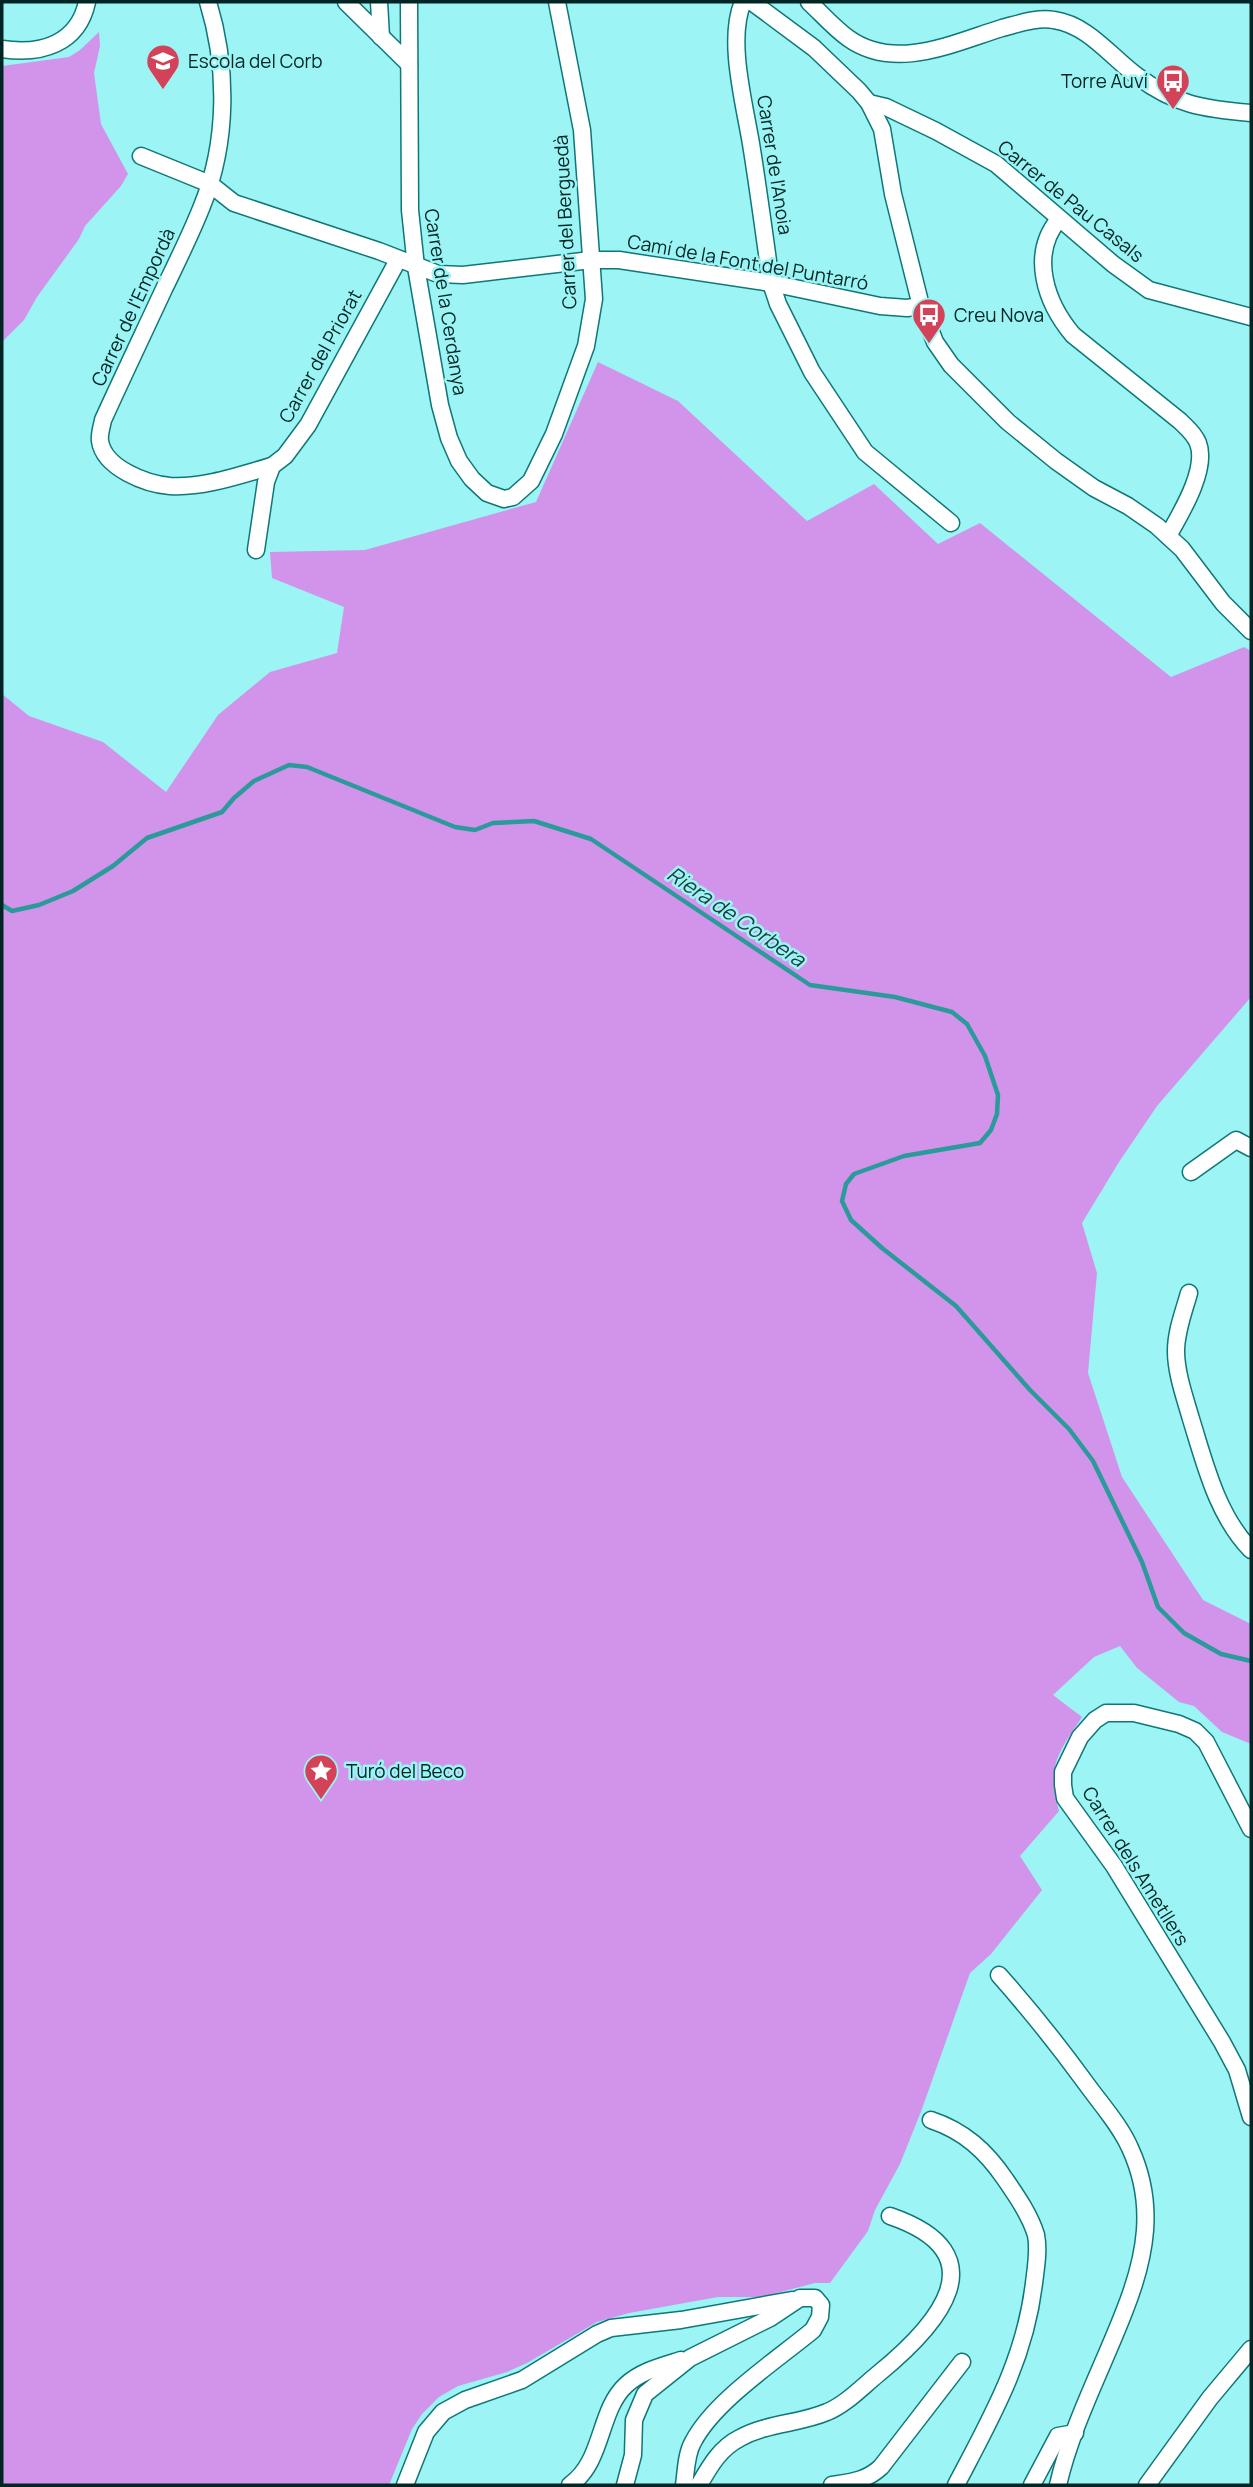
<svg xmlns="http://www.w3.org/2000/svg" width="1253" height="2487" viewBox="0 0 1253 2487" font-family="Manrope,sans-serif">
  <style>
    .green { fill: #d294ea }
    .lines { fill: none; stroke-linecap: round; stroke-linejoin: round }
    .stream { stroke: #2b9a9b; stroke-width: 4.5 }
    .minor-casing { stroke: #0f7778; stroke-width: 19 }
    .minor { stroke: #fff; stroke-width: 16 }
    .labels { text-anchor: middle; stroke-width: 5; stroke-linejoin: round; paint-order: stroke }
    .poi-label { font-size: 19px; fill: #002525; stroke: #9cf4f4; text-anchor: start }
    .street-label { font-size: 19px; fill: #002525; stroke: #9cf4f4 }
    .water-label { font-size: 21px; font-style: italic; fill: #1e3e3e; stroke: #9cf4f4 }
  </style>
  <rect width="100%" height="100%" fill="#9cf4f4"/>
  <g class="green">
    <path d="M99,32L100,46L94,73L101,124L128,174L121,186L85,226L79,239L37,297L24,320L2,342V66L69,57L80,50Z"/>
    <path d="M598,362L678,401L807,521L874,484L938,544L980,523L1171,677L1244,647L1251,651V997L1157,1106L1119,1162L1082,1223L1097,1273L1088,1373L1122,1477L1203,1600L1251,1624V1744L1222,1732L1194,1706L1179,1702L1137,1668L1120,1646L1094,1657L1053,1695L1082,1717C1057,1755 1047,1765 1059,1811L1020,1856L1042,1890L991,1954L970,1973L922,2109L900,2164L875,2210L868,2231L830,2283H815L762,2297H718L629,2313L597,2322L527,2363L507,2372L458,2386L439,2397L422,2414L412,2429L389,2485H2V694L29,716L103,742L166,792L218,715L270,672L337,653L344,607L272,578L270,552L365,550L536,502Z"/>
  </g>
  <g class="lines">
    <path class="stream" d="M2,905L12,911L39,905L73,891L113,866L147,838L222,812L234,798L254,781L289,765L307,767L455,827L475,830L493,823L534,821L591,839L810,985L895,997L952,1012L967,1024L985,1056L998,1095L997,1114L991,1130L980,1143L904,1156L854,1174L846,1184L842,1201L851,1220L882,1248L956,1306L1030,1390L1069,1429L1093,1461L1142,1562L1158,1607L1184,1633L1221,1654L1251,1661"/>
    <g class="minor-casing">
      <g id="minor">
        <path d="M208,2C228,67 228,142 202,206C191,234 177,262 164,289C144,332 123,376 103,420C102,426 99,434 100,441C104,468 146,484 170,486C204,488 240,475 272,466"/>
        <path d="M346,2L409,64"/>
        <path d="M379,2L381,37"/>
        <path d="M409,2L410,210L416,267L440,405L449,438L459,461L472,479L487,493L504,499L513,497L531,481L554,434L586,346L594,299L582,130L557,2"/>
        <path d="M743,2C726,41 746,109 752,150C759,194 765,239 771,283L778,304L812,372L865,452L951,523"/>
        <path d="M752,2L814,48L859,91L869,103L882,129L893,194L921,306L935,342L951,365L1008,422L1056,461L1094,488L1128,506L1157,526L1182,549L1223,603L1251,631"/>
        <path d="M809,2C822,14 834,28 848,38C895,72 953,43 1002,28C1018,24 1037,17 1054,20C1088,25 1110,56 1137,76C1176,105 1203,109 1251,113"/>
        <path d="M2,49C41,55 78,44 87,2"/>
        <path d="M869,103L886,107L936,131L996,164L1113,264L1149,290L1251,317"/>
        <path d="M141,156L210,184L234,203L379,251L438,274L463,275L591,260H619L771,283L880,306L907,308L921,306"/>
        <path d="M1059,219C1029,255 1046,303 1073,335L1180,421C1187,428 1194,433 1198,443C1208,469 1181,513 1168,536"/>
        <path d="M256,550L266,482L272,466L285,456L308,425L398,260"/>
        <path d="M1191,1172L1236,1140L1251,1148"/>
        <path d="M1189,1293C1184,1311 1176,1331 1176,1351C1176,1373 1185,1398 1191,1419C1205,1464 1217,1515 1251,1550"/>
        <path d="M1251,1829L1206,1742L1195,1731L1179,1724L1134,1713H1106L1095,1720L1080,1737L1063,1772V1785L1065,1798L1114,1866L1222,2042L1237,2070L1251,2117"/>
        <path d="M999,1975C1030,2010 1058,2045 1085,2082C1100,2103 1120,2125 1130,2148C1156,2204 1146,2257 1124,2312C1102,2369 1072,2425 1058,2485"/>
        <path d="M931,2120C964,2131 986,2151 1005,2179C1016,2195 1030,2215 1036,2235C1039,2250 1036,2267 1034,2283C1025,2360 991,2418 956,2485"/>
        <path d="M405,2485L426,2432L443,2412L465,2400L522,2380L597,2334L611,2328L681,2320L792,2300"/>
        <path d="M570,2485C604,2461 598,2411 626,2385C641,2371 662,2366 681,2360"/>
        <path d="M625,2485L633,2455L634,2420L645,2394L690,2358L770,2318L800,2298H815L821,2305L820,2317L813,2330C777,2360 714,2401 693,2442C686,2454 686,2472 684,2485"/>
        <path d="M699,2485C710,2466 720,2448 740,2438C767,2423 799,2424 827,2412C845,2405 862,2387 878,2374C938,2325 1001,2254 890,2216"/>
        <path d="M832,2485C851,2482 866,2481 881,2467L962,2362"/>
        <path d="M1032,2485L1058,2436L1075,2433"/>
        <path d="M1147,2485L1210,2398L1251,2349"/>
      </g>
    </g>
    <use href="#minor" class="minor"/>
  </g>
  <defs>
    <g id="school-pin" transform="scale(1.75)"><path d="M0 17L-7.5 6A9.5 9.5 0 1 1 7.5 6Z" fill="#d34258" stroke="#9cf4f4"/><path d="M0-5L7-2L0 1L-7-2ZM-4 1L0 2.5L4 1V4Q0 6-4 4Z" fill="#fff"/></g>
    <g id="bus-pin" transform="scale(1.75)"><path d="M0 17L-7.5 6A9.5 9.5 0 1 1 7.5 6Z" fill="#d34258" stroke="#9cf4f4"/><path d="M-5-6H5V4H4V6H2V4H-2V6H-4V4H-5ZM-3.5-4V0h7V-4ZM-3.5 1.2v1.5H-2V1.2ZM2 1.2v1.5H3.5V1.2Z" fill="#fff"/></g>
    <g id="sight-pin" transform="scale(1.75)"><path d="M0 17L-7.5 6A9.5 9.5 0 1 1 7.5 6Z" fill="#d34258" stroke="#9cf4f4"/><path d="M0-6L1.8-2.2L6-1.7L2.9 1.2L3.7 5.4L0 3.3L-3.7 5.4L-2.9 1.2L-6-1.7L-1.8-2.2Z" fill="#fff"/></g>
  </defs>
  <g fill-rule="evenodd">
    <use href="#school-pin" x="163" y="61"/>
    <use href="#bus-pin" x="1173" y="81"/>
    <use href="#bus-pin" x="929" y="315"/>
    <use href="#sight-pin" x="321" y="1771"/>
  </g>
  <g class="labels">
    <g class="poi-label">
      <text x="188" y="68">Escola del Corb</text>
      <text x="1148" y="88" text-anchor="end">Torre Auví</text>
      <text x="954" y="322">Creu Nova</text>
      <text x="346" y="1778">Turó del Beco</text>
    </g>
    <g class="street-label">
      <text transform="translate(775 165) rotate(81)" y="7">Carrer de l'Anoia</text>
      <text transform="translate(1071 201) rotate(39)" y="7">Carrer de Pau Casals</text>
      <text transform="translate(565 222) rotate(-93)" y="7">Carrer del Berguedà</text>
      <text transform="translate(748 262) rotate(10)" y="7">Camí de la Font del Puntarró</text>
      <text transform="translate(446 302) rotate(81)" y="7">Carrer de la Cerdanya</text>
      <text transform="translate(133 307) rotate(-65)" y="7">Carrer de l'Empordà</text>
      <text transform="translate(320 356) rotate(-61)" y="7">Carrer del Priorat</text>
      <text transform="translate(1136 1866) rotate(58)" y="7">Carrer dels Ametllers</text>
    </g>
    <g class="water-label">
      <text transform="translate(736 917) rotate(34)" y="7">Riera de Corbera</text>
    </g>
  </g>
  <rect width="1253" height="2487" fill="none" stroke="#002525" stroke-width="7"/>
</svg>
